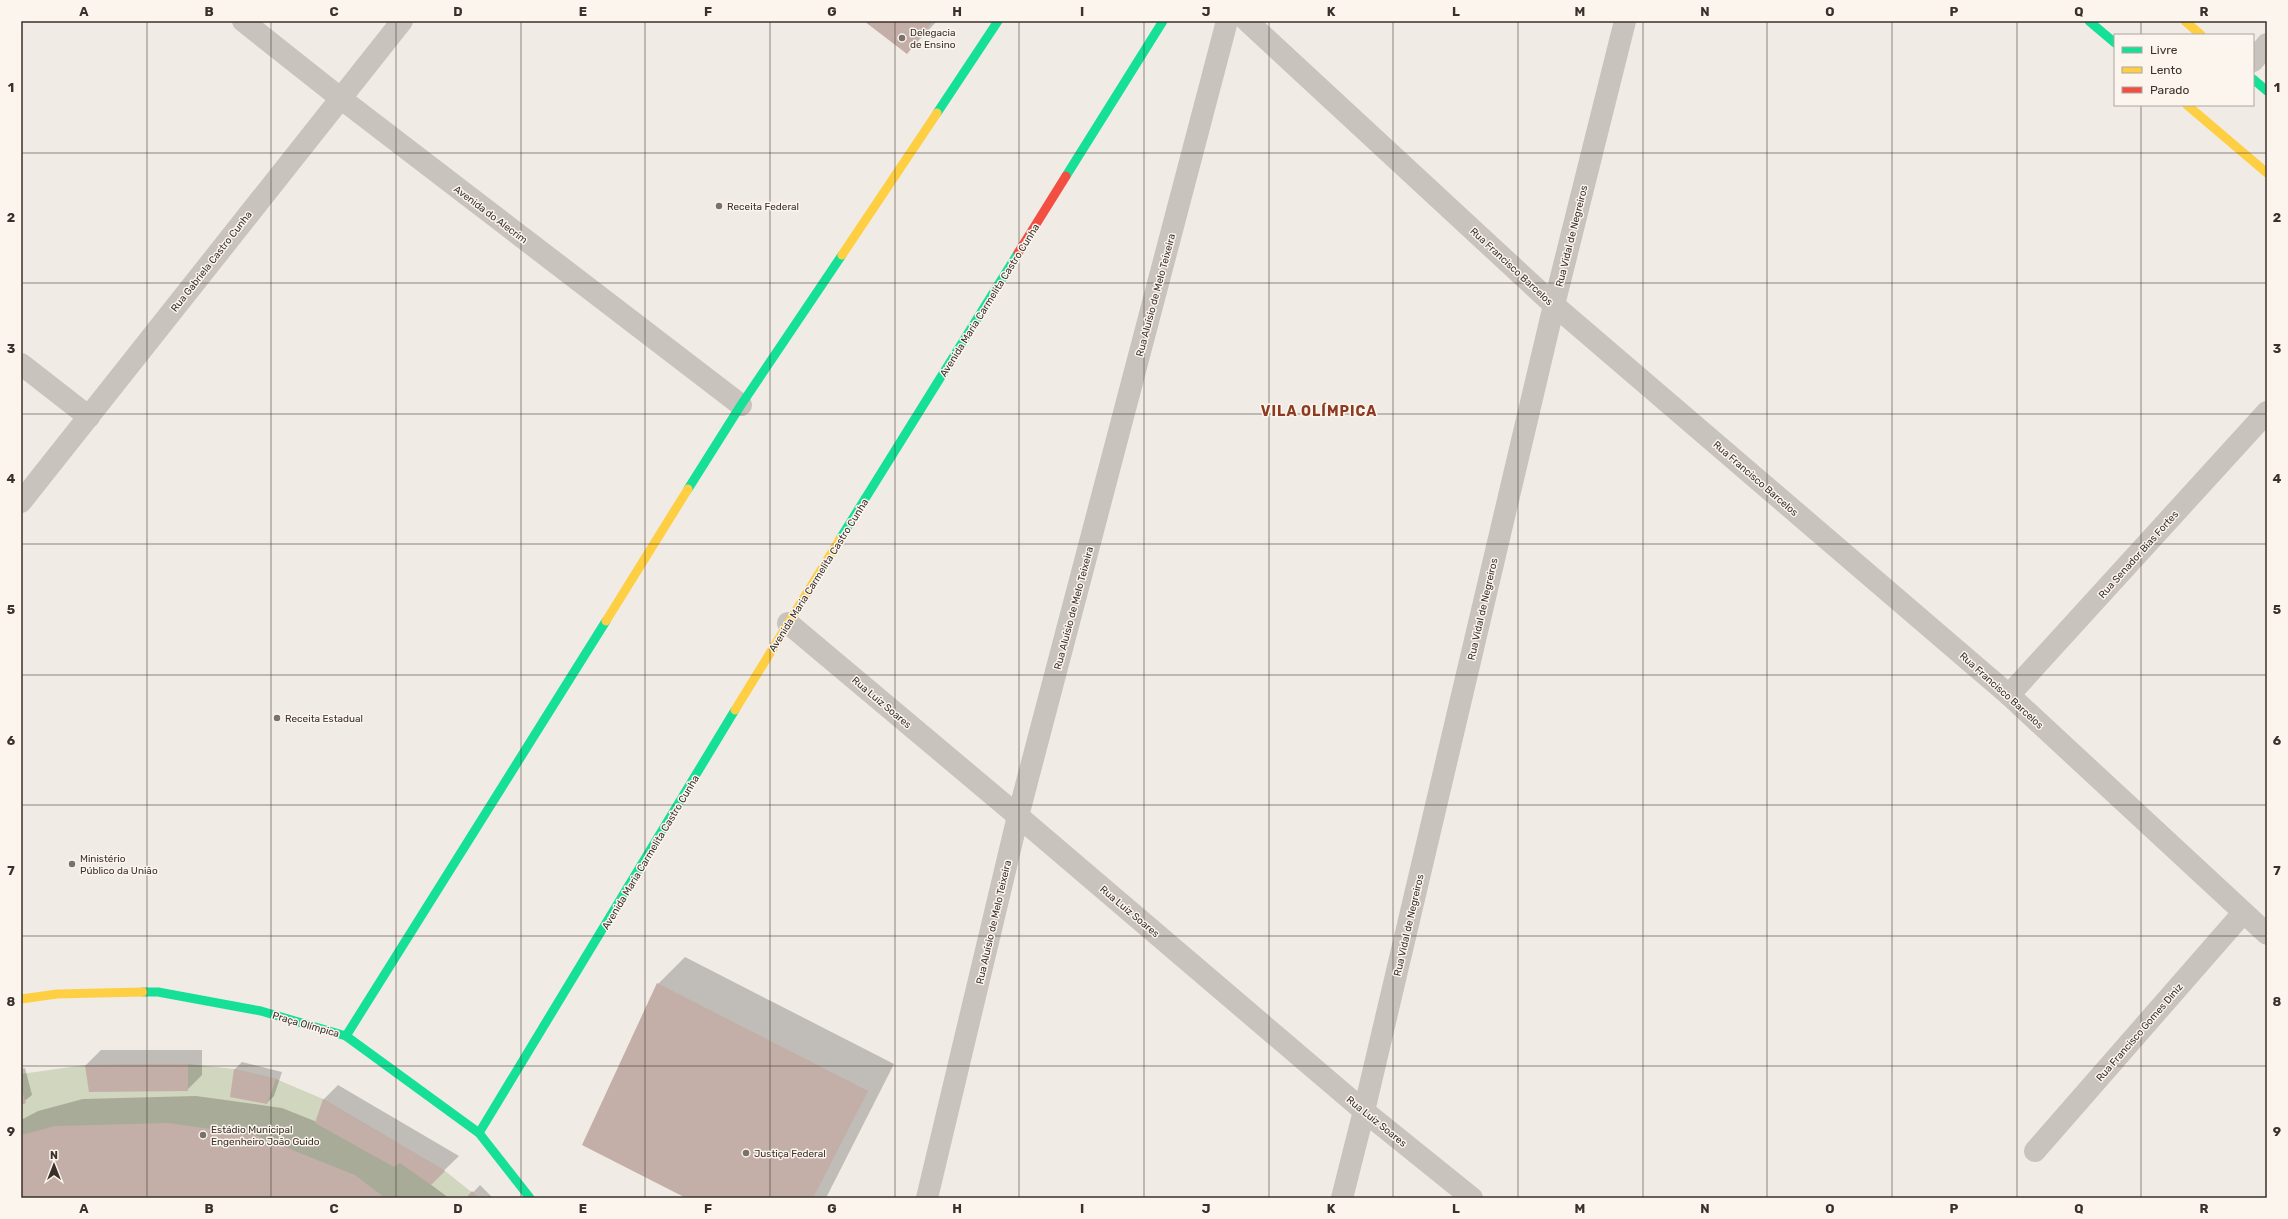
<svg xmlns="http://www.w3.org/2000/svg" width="2288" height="1219" viewBox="0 0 2288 1219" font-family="Rubik,sans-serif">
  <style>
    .green { fill: #d1d6bf }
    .shadow { fill: #0003 }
    .building { fill: #c3afa7 }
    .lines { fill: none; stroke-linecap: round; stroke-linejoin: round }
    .street { stroke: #c9c3be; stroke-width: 22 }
    .fast { stroke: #16e098; stroke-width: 9 }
    .slow { stroke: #ffcf43; stroke-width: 9 }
    .jam { stroke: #f24e42; stroke-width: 9 }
    .grid { fill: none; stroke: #3b302b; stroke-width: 1; stroke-opacity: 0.55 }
    .poi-dot { fill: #7a716c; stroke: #fbf5ee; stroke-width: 1.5 }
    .labels { text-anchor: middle; stroke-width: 3; stroke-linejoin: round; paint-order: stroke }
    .poi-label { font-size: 10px; fill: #3b302b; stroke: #fbf5ee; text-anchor: start }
    .street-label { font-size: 10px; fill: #3b302b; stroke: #fbf5ee }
    .district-label { font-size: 14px; font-weight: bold; letter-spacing: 1px; fill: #8c3b22; stroke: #fbf5ee }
    .neatline { fill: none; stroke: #3b302b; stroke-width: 1.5 }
    .grid-label { font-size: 13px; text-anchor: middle; font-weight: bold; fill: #3b302b }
  </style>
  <rect width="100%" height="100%" fill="#f0ebe5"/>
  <path class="green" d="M188,1064L234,1069L276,1079L323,1099L445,1171L479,1198H21V1074L85,1065Z"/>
  <g class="shadow">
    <path d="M865,21H937L907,53Z"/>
    <path d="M685,957L894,1064L826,1198H688L658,984Z"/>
    <path d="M101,1050H202V1075L187,1090L86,1065Z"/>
    <path d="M242,1062L282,1072L274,1096L267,1103L231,1096L235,1069Z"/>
    <path d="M25,1068L32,1095L21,1104V1069Z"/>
    <path d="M338,1085L459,1156L430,1184L449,1198H21V1120L38,1111L83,1099L196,1096L282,1108L317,1122L324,1099Z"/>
    <path d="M480,1185L493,1198H468Z"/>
  </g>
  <g class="building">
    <path d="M864,21H933L907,54Z"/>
    <path d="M657,983L868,1091L813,1198H686L582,1145Z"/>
    <path d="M188,1064V1091L89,1092L85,1065Z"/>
    <path d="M234,1069L276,1079L267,1104L230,1097Z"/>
    <path d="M21,1088L26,1103L21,1105Z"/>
    <path d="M323,1099L445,1171L431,1185L400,1163L394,1167L315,1123Z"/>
    <path d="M168,1123L255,1135L355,1175L385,1198H21V1135L55,1126Z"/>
    <path d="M472,1191L479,1198H466Z"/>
  </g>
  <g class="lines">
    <g class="street">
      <path d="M243,21L339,97L741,405"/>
      <path d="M1247,21L1554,305L2009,695L2267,934"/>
      <path d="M2253,61L2267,44"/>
      <path d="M21,364L89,417"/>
      <path d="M21,502L402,21"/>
      <path d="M788,623L1018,816L1364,1111L1472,1198"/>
      <path d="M2009,695L2267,412"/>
      <path d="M2035,1151L2243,913"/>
      <path d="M927,1198L1018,816L1227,21"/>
      <path d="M1342,1198L1364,1111L1554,305L1625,21"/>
    </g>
    <g class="fast">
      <path d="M2089,21L2115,43"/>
      <path d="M2253,79L2267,91"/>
      <path d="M937,113L998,21"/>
      <path d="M1066,176L1163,21"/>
      <path d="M688,489L741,405L842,255"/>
      <path d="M840,539L1018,253"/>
      <path d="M143,992H158L261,1011L346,1036L479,1133L530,1198"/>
      <path d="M346,1036L606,621"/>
      <path d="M479,1133L735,710"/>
    </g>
    <g class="slow">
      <path d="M2185,21L2201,35"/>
      <path d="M2187,105L2267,173"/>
      <path d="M842,255L937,113"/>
      <path d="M606,621L688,489"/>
      <path d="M735,710L840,539"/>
      <path d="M21,999L57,994L143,992"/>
    </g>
    <path class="jam" d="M1018,253L1066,176"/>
  </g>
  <path class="grid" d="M147,21V1198M271,21V1198M396,21V1198M521,21V1198M645,21V1198M770,21V1198M895,21V1198M1019,21V1198M1144,21V1198M1269,21V1198M1393,21V1198M1518,21V1198M1643,21V1198M1767,21V1198M1892,21V1198M2017,21V1198M2141,21V35M2141,105V1198M21,153H2267M21,283H2267M21,414H2267M21,544H2267M21,675H2267M21,805H2267M21,936H2267M21,1066H2267"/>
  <g class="poi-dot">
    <circle cx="902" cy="38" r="4"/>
    <circle cx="719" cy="206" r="4"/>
    <circle cx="277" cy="718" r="4"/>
    <circle cx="72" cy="864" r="4"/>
    <circle cx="203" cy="1135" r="4"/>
    <circle cx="746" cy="1153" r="4"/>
  </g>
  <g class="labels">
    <g class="poi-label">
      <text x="910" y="36">Delegacia<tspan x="910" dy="12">de Ensino</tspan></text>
      <text x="727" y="210">Receita Federal</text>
      <text x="285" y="722">Receita Estadual</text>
      <text x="80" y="862">Ministério<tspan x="80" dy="12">Público da União</tspan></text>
      <text x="211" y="1133">Estádio Municipal<tspan x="211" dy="12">Engenheiro João Guido</tspan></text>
      <text x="754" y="1157">Justiça Federal</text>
    </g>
    <g class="street-label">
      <text transform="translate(491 214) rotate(37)" y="4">Avenida do Alecrim</text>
      <text transform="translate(1571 236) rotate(-76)" y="4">Rua Vidal de Negreiros</text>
      <text transform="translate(211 261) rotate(-52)" y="4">Rua Gabriela Castro Cunha</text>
      <text transform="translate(1512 266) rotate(43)" y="4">Rua Francisco Barcelos</text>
      <text transform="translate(1155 295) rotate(-75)" y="4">Rua Aluísio de Melo Teixeira</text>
      <text transform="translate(989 300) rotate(-58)" y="4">Avenida Maria Carmelita Castro Cunha</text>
      <text transform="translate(1756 478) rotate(41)" y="4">Rua Francisco Barcelos</text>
      <text transform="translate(2138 554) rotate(-48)" y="4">Rua Senador Bias Fortes</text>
      <text transform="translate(818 575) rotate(-58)" y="4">Avenida Maria Carmelita Castro Cunha</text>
      <text transform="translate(1073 608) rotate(-75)" y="4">Rua Aluísio de Melo Teixeira</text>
      <text transform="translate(1482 609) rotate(-77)" y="4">Rua Vidal de Negreiros</text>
      <text transform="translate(2002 690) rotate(42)" y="4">Rua Francisco Barcelos</text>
      <text transform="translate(882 702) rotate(40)" y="4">Rua Luiz Soares</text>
      <text transform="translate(650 852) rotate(-59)" y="4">Avenida Maria Carmelita Castro Cunha</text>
      <text transform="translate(1130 911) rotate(40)" y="4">Rua Luiz Soares</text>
      <text transform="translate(993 922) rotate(-77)" y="4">Rua Aluísio de Melo Teixeira</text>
      <text transform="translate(1408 925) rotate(-77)" y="4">Rua Vidal de Negreiros</text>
      <text transform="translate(306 1024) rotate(16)" y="4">Praça Olímpica</text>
      <text transform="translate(2139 1032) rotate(-49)" y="4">Rua Francisco Gomes Diniz</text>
      <text transform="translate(1377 1121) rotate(39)" y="4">Rua Luiz Soares</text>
    </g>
    <g class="district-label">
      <text x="1319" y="416">VILA OLÍMPICA</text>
    </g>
  </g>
  <rect width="2288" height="1219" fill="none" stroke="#fbf5ee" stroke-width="44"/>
  <rect x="2114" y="34" width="140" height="72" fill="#fbf5ee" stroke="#aea6a0"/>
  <rect x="2122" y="47" width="20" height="6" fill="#16e098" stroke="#aea6a0"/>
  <text x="2150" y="54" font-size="12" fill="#3b302b">Livre</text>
  <rect x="2122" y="67" width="20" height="6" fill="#ffcf43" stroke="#aea6a0"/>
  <text x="2150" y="74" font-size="12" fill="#3b302b">Lento</text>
  <rect x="2122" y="87" width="20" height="6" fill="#f24e42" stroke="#aea6a0"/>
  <text x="2150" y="94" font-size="12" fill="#3b302b">Parado</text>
  <g transform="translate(54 1165)" stroke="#fbf5ee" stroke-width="3" paint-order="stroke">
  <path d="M0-3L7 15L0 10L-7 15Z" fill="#3b302b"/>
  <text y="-6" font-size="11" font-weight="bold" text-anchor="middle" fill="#3b302b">N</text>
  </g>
  <rect x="22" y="22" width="2244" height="1175" class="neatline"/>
  <g class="grid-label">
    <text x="84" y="16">A</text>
    <text x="209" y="16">B</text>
    <text x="334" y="16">C</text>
    <text x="458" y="16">D</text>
    <text x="583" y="16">E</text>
    <text x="708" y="16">F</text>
    <text x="832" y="16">G</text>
    <text x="957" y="16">H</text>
    <text x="1082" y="16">I</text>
    <text x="1206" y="16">J</text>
    <text x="1331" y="16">K</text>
    <text x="1456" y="16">L</text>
    <text x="1580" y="16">M</text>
    <text x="1705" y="16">N</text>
    <text x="1830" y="16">O</text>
    <text x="1954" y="16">P</text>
    <text x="2079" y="16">Q</text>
    <text x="2204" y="16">R</text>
    <text x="11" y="92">1</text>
    <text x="2277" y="92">1</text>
    <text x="11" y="222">2</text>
    <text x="2277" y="222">2</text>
    <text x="11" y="353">3</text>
    <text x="2277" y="353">3</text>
    <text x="11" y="483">4</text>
    <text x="2277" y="483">4</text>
    <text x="11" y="614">5</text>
    <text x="2277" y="614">5</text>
    <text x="11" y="745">6</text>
    <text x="2277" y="745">6</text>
    <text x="11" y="875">7</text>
    <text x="2277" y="875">7</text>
    <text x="11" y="1006">8</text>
    <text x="2277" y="1006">8</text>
    <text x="11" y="1136">9</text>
    <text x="2277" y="1136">9</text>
    <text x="84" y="1213">A</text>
    <text x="209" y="1213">B</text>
    <text x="334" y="1213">C</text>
    <text x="458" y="1213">D</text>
    <text x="583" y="1213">E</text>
    <text x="708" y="1213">F</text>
    <text x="832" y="1213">G</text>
    <text x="957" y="1213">H</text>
    <text x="1082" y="1213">I</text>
    <text x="1206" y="1213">J</text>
    <text x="1331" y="1213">K</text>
    <text x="1456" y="1213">L</text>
    <text x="1580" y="1213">M</text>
    <text x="1705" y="1213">N</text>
    <text x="1830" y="1213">O</text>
    <text x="1954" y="1213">P</text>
    <text x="2079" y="1213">Q</text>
    <text x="2204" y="1213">R</text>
  </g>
</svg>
